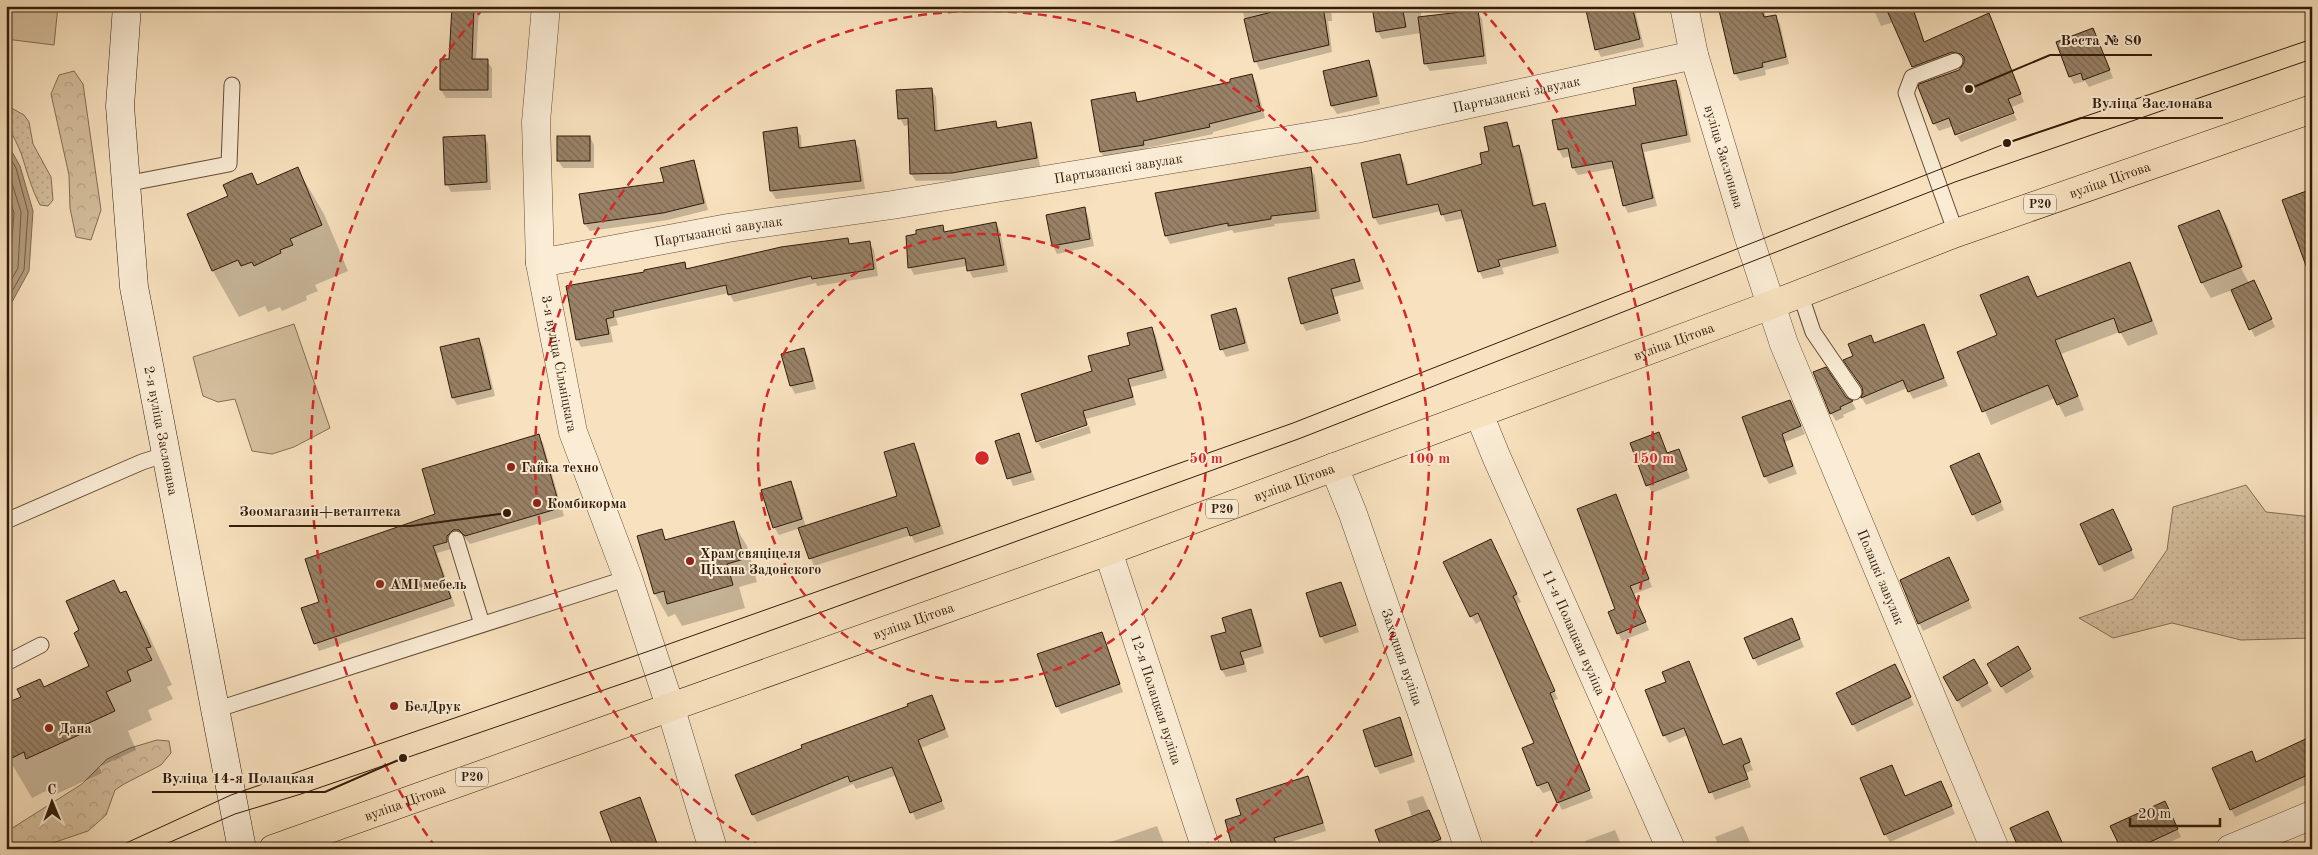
<svg xmlns="http://www.w3.org/2000/svg" width="2318" height="855" viewBox="0 0 2318 855" font-family="'Old Standard TT',serif">
  <style>
    .grass { fill: url(#grass-dots); stroke: #846e54 }
    .forest { fill: url(#forest-crowns); stroke: #846e54 }
    .park { fill: #d6c09f; stroke: #846e54 }
    .water { fill: #b59e80; stroke: #816a50 }
    .shadow { fill: #0003 }
    .lines { fill: none; stroke-linecap: round; stroke-linejoin: round }
    .shore { stroke: #745d44; stroke-width: 1 }
    .building { fill: url(#building-back-hatch); stroke: #321c09 }
    .lane-casing { stroke: #644d36; stroke-width: 17 }
    .street-casing { stroke: #644d36; stroke-width: 29 }
    .secondary-casing { stroke: #321c09; stroke-width: 29 }
    .primary-casing { stroke: #321c09; stroke-width: 29 }
    .lane { stroke: #faecd5; stroke-width: 15 }
    .street { stroke: #faecd5; stroke-width: 28 }
    .secondary { stroke: #faecd5; stroke-width: 28 }
    .primary { stroke: #f8e1be; stroke-width: 28 }
    .tram { stroke: #321c09; stroke-width: 1 }
    .ring { fill: none; stroke: #d62828; stroke-width: 2.5; stroke-dasharray: 9 6 }
    .poi-dot { fill: #8f2418; stroke: #faecd5; stroke-width: 2 }
    .labels { text-anchor: middle; stroke-width: 4; stroke-linejoin: round; paint-order: stroke }
    .shield { fill: #faecd5; stroke: #6e5a46; stroke-width: 1 }
    .shield-label { font-size: 12px; font-weight: bold; fill: #321c09 }
    .street-label { font-size: 14px; fill: #321c09; stroke: #faecd5 }
    .poi-label { font-size: 14px; font-weight: bold; fill: #321c09; stroke: #faecd5; text-anchor: start }
    .centre { fill: #d62828; stroke: #faecd5; stroke-width: 2.5 }
    .ring-label { font-size: 15px; text-anchor: middle; font-weight: bold; fill: #d62828; stroke: #faecd5; stroke-width: 4; stroke-linejoin: round; paint-order: stroke }
    .leader { fill: none; stroke: #321c09; stroke-width: 2 }
    .callout-dot { fill: #321c09; stroke: #faecd5; stroke-width: 2 }
    .callout-label { font-size: 15px; text-anchor: middle; font-weight: bold; fill: #321c09; stroke: #faecd5; stroke-width: 4; stroke-linejoin: round; paint-order: stroke }
  </style>
  <defs>
    <pattern id="grass-dots" width="8" height="8" patternUnits="userSpaceOnUse" patternTransform="scale(1.25)"><rect width="8" height="8" fill="#d6c09f"/><path d="M2 2h.1M6 6h.1" fill="none" stroke="#b8a488" stroke-width="1.8" stroke-linecap="round"/></pattern>
    <pattern id="forest-crowns" width="20" height="18" patternUnits="userSpaceOnUse" patternTransform="scale(1.25)"><rect width="20" height="18" fill="#d6c09f"/><path d="M2 6a3 3 0 1 1 6 0M12 15a3 3 0 1 1 6 0" fill="none" stroke="#b8a488"/></pattern>
    <pattern id="building-back-hatch" width="6" height="6" patternUnits="userSpaceOnUse" patternTransform="scale(1.25)"><rect width="6" height="6" fill="#998267"/><path d="M-1 5l2 2M0 0l6 6M5-1l2 2" fill="none" stroke="#7d6a53"/></pattern>
  </defs>
  <rect width="100%" height="100%" fill="#f8e1be"/>
  <filter id="stains"><feTurbulence type="fractalNoise" baseFrequency=".004" numOctaves="4"/><feColorMatrix values="0 0 0 0 .2 0 0 0 0 .09 0 0 0 0 .02 0 0 0 .5 -.17"/></filter>
  <radialGradient id="worn" r=".72"><stop offset=".6" stop-color="#630" stop-opacity="0"/><stop offset="1" stop-color="#630" stop-opacity=".3"/></radialGradient>
  <g class="grass">
    <path d="M6,105L24,115L29,122L33,144L51,177L53,200L48,206L40,205C31,188 27,171 21,153C13,133 6,128 6,105Z"/>
    <path d="M2246,485L2266,512L2312,517V638L2241,640L2172,623L2113,638L2079,618L2133,599L2167,550L2173,507Z"/>
  </g>
  <g class="forest">
    <path d="M74,71L83,84L101,210L91,240L76,237L70,208L69,175L51,94L59,75Z"/>
    <path d="M157,740L169,741L171,753L161,765L124,784L115,790L106,815L88,831L35,849H6V832L82,784L107,759L130,748Z"/>
  </g>
  <g class="park">
    <path d="M6,6H58L54,45L6,39Z"/>
    <path d="M294,324L330,428L294,447L272,454L252,451L235,399L218,402L203,396L193,357Z"/>
  </g>
  <path class="water" d="M6,141L20,166L33,211L29,271L6,313Z"/>
  <g class="shadow">
    <path d="M453,6H479L476,61H487L492,68V98H446L441,90L450,61Z"/>
    <path d="M1236,6H1331L1332,21H1328L1332,52L1260,70L1256,62L1242,8Z"/>
    <path d="M1374,6H1421V18L1477,11L1482,19L1487,64L1430,71L1425,63L1421,33L1382,39L1378,32Z"/>
    <path d="M1589,6H1634L1644,47L1601,57L1597,49Z"/>
    <path d="M1719,6H1763L1766,18L1775,16L1780,24L1789,64L1765,70L1766,75L1740,81L1735,73Z"/>
    <path d="M1872,6H1913L1925,43L1989,15L2024,102L2012,107L2013,111L1956,134L1953,126L1939,131L1934,123L1965,61L1957,59L1918,74L1894,22L1881,26Z"/>
    <path d="M2238,6H2257L2240,10Z"/>
    <path d="M2093,29L2113,78L2089,87L2085,81L2074,84L2070,77Z"/>
    <path d="M1369,62L1373,70L1380,104L1337,114L1332,106L1325,72Z"/>
    <path d="M1252,75L1256,83L1265,118L1213,132V134L1147,148V153L1105,160L1101,152L1092,101L1134,93L1139,103L1232,83Z"/>
    <path d="M1676,81L1680,89L1691,142L1644,152L1657,206L1628,213L1624,205L1615,168L1578,175L1573,168L1571,156L1563,158L1559,150L1554,121L1638,106Z"/>
    <path d="M931,89L936,97L938,132L995,122L999,129L1030,124L1034,131L1040,166L957,180L916,181L911,174L909,125L904,126L900,118Z"/>
    <path d="M2014,114L2017,120L1961,142L1957,136Z"/>
    <path d="M1506,123L1511,131L1514,147L1519,146L1523,154L1535,207L1544,205L1548,212L1559,253L1502,268L1504,274L1483,279L1479,271L1465,218L1446,222L1441,211L1379,225L1374,217L1400,156L1404,163L1409,185L1484,165Z"/>
    <path d="M796,129L801,136L802,149L854,141L859,149L865,189L776,199L771,191L764,133Z"/>
    <path d="M484,136L488,144L491,190L451,192L447,184Z"/>
    <path d="M590,137L594,145V168H563L558,161Z"/>
    <path d="M693,161L697,169L708,210L668,220L590,231L585,224L665,183Z"/>
    <path d="M297,168L324,214L348,271L315,285L318,291L306,296L307,300L282,311L280,307L268,312L265,306L239,317L213,271L189,214L229,197L251,174L258,185Z"/>
    <path d="M1310,168L1315,176L1320,219L1274,224L1275,226L1234,233L1232,230L1170,244L1166,236L1157,194Z"/>
    <path d="M1084,208L1088,216L1094,246L1057,254L1053,246L1047,216Z"/>
    <path d="M2219,212L2228,227L2244,269L2240,261L2238,263L2249,283L2258,289L2275,327L2255,337L2232,290L2211,298L2202,283Z"/>
    <path d="M996,223L1000,231L1008,272L973,278L967,266L914,275L910,267L942,227L945,233Z"/>
    <path d="M847,239L851,245L869,243L874,250L878,276L817,286L816,283L734,302L729,293L616,318L618,325L610,327L613,342L581,347L577,339L646,273L684,263L688,270Z"/>
    <path d="M1354,260L1364,289L1334,297L1341,321L1306,331L1302,323Z"/>
    <path d="M2130,264L2137,277L2158,334L2128,346L2120,332L2061,354L2084,410L2065,417L2055,398L1991,425L1959,353L1999,336L2028,277L2038,298Z"/>
    <path d="M1236,310L1240,317L1249,351L1226,357L1222,349Z"/>
    <path d="M1923,326L1948,386L1913,399L1907,388L1866,405L1862,398L1865,392L1854,356L1870,336L1875,344Z"/>
    <path d="M1152,328L1156,336L1167,378L1131,387L1136,405L1086,419L1088,424L1037,440L1093,372L1132,345Z"/>
    <path d="M478,339L483,347L495,396L457,405L453,398L441,348Z"/>
    <path d="M804,350L808,357L816,389L795,394L791,386L783,355Z"/>
    <path d="M1845,398L1852,402L1856,409L1843,415L1844,417L1836,421L1831,413Z"/>
    <path d="M1790,401L1805,434L1785,442L1797,474L1769,484L1765,476Z"/>
    <path d="M1089,426L1091,433L1042,449L1038,443Z"/>
    <path d="M1659,434L1668,454L1682,458L1690,478L1652,493L1648,485Z"/>
    <path d="M1018,435L1035,480L1013,486L996,441Z"/>
    <path d="M538,436L543,443L564,516L470,544L464,537L457,538L451,545V549L437,553L455,606L319,651L302,609L321,602Z"/>
    <path d="M913,444L918,452L944,534L915,543L911,535L814,566L800,528L779,535L774,527L790,482L795,490L806,527L899,497Z"/>
    <path d="M1983,462L2004,510L1977,522L1951,466Z"/>
    <path d="M1615,495L1652,587L1634,594L1649,630L1622,641L1618,633L1616,610Z"/>
    <path d="M2116,518L2135,558L2104,572L2081,525Z"/>
    <path d="M733,523L747,546L757,582L739,587L745,608L682,626L675,614L668,617L655,594L661,530L667,541Z"/>
    <path d="M1494,548L1521,602L1517,604L1558,699L1553,701L1593,798L1562,810L1552,790L1543,793L1538,786L1523,748L1535,743L1482,620L1476,624L1471,616Z"/>
    <path d="M1953,567L1972,608L1923,631L1919,623Z"/>
    <path d="M114,582L121,594L125,592L147,631L172,685L167,687L173,699L148,710L152,720L128,731L136,750L99,767L102,773L50,797L46,791L32,798L9,759L44,688L91,667L81,630Z"/>
    <path d="M1341,583L1359,632L1325,644L1321,636Z"/>
    <path d="M1250,611L1255,619L1264,653L1244,659L1247,672L1226,677L1222,670L1227,633Z"/>
    <path d="M1796,628L1804,647L1758,666L1754,658Z"/>
    <path d="M1101,634L1123,692L1061,714L1057,706Z"/>
    <path d="M2017,648L2034,677L2006,694L1989,665Z"/>
    <path d="M1974,661L1992,691L1962,708L1945,678Z"/>
    <path d="M1688,662L1724,746L1741,740L1753,770L1746,773L1751,787L1715,800L1688,735L1669,743L1664,735L1667,683Z"/>
    <path d="M1899,674L1914,705L1857,732L1853,724Z"/>
    <path d="M932,696L949,737L921,748L945,809L916,820L897,775L856,789L853,784L757,822L753,814L804,749Z"/>
    <path d="M1399,719L1415,762L1380,774L1376,766Z"/>
    <path d="M2312,737V782L2235,817L2231,809L2251,753L2257,763Z"/>
    <path d="M1896,774L1906,797L1945,790L1955,814L1890,842L1885,834Z"/>
    <path d="M1308,778L1312,785L1326,831L1278,846L1279,849H1235L1242,816Z"/>
    <path d="M1423,796L1445,849H1384L1412,818L1407,801Z"/>
    <path d="M2169,810L2181,837L2156,849H2122Z"/>
    <path d="M1157,826L1166,849H1100L1099,846Z"/>
    <path d="M1743,826L1753,849H1720L1715,837Z"/>
    <path d="M1615,830L1623,849H1588L1585,841Z"/>
    <path d="M6,833L12,844L6,847Z"/>
  </g>
  <g class="lines">
    <g class="shore">
      <path d="M6,151L16,168L28,212L24,270L6,302"/>
      <path d="M6,164L21,212L18,268L6,289"/>
      <path d="M6,186L14,213L10,266L6,274"/>
    </g>
  </g>
  <g class="building">
    <path d="M452,6H474L472,59H488V90H440V59H449Z"/>
    <path d="M1296,6H1323L1329,45L1254,62L1244,19Z"/>
    <path d="M1372,6H1402L1406,27L1376,32Z"/>
    <path d="M1585,6H1632L1640,39L1595,50Z"/>
    <path d="M1718,6H1761L1764,17L1776,15L1786,57L1762,63L1763,67L1734,74Z"/>
    <path d="M1885,6H1912L1924,42L1989,13L2021,94L2008,99L2014,113L1955,135L1949,118L1933,124L1918,87L1919,84L1959,70L1964,63V57L1961,54L1952,52L1912,67Z"/>
    <path d="M1478,10L1484,56L1424,64L1418,17Z"/>
    <path d="M2093,28L2110,70L2083,80L2081,73L2069,77L2056,42Z"/>
    <path d="M1369,60L1377,96L1331,106L1323,71Z"/>
    <path d="M1252,74L1261,111L1209,124L1210,127L1143,141L1144,145L1100,152L1091,100L1135,92L1137,102L1230,82V79Z"/>
    <path d="M1676,80L1687,135L1641,144L1653,198L1623,206L1612,161L1572,168L1568,148L1558,150L1552,120L1636,105L1633,88Z"/>
    <path d="M932,88L935,131L996,121L997,128L1031,122L1037,158L952,173L910,174L908,118L898,119L896,90Z"/>
    <path d="M1507,122L1513,147L1519,145L1533,206L1545,203L1556,246L1498,260L1500,266L1478,272L1461,210L1441,215L1438,204L1373,218L1361,163L1400,154L1407,185L1482,164L1480,153L1489,151L1484,127Z"/>
    <path d="M797,127L799,148L855,140L861,181L770,191L763,132Z"/>
    <path d="M485,135L487,182L445,185L443,137Z"/>
    <rect x="557" y="136" width="33" height="25"/>
    <path d="M694,160L704,203L663,213L584,224L579,194L664,182L660,168Z"/>
    <path d="M298,167L322,225L290,239L293,245L280,250L281,253L254,266L252,262L241,266L238,260L212,271L187,214L228,196L223,185L238,178L252,173L257,185Z"/>
    <path d="M1311,167L1316,211L1271,216V219L1228,226V223L1165,236L1155,193Z"/>
    <path d="M2312,189V274H2309L2282,200Z"/>
    <path d="M1085,207L1090,239L1052,246L1046,215Z"/>
    <path d="M2219,210L2242,267L2201,283L2178,226Z"/>
    <path d="M996,222L1004,265L967,271L965,258L908,268L906,236L916,234V230L943,225L944,232Z"/>
    <path d="M848,238L849,244L870,241L874,269L812,279L811,276L728,295L726,285L613,311L614,317L606,319L609,334L576,340L566,286L644,272V270L685,262L686,269L781,247Z"/>
    <path d="M1354,259L1360,281L1331,289L1338,313L1301,324L1288,278Z"/>
    <path d="M2130,262L2152,321L2119,333L2114,318L2055,340L2078,396L2057,405L2048,385L1982,412L1957,352L1997,335L1980,295L2028,276L2037,297Z"/>
    <path d="M2254,280L2272,319L2249,330L2231,290Z"/>
    <path d="M1236,308L1245,343L1220,350L1211,315Z"/>
    <path d="M1924,324L1944,378L1908,392L1903,380L1861,398L1863,392L1862,387L1843,360L1853,356L1848,344L1871,335L1874,343Z"/>
    <path d="M1152,327L1163,370L1128,379L1133,397L1083,411L1087,425L1036,442L1021,394L1092,371L1088,356L1130,345L1127,333Z"/>
    <path d="M479,338L491,389L452,398L440,347Z"/>
    <path d="M804,348L813,381L790,386L781,354Z"/>
    <path d="M1826,367L1846,397L1853,401L1840,407L1841,409L1830,414L1813,372Z"/>
    <path d="M1790,400L1801,426L1782,434L1793,466L1764,477L1742,417Z"/>
    <path d="M1659,432L1667,453L1679,449L1687,470L1646,486L1630,443Z"/>
    <path d="M1019,433L1031,472L1007,479L995,441Z"/>
    <path d="M539,434L560,508L465,536L459,530H453L447,536V542L433,546L451,598L314,644L301,608L319,602L305,559L435,514L422,469Z"/>
    <path d="M914,443L940,526L910,536L907,527L809,559L798,528L897,496L884,452Z"/>
    <path d="M1979,453L2001,502L1972,515L1950,466Z"/>
    <path d="M791,481L802,519L773,528L761,490Z"/>
    <path d="M1616,494L1649,579L1630,586L1646,622L1617,634L1608,612L1615,609L1577,509Z"/>
    <path d="M2113,509L2132,550L2099,565L2080,524Z"/>
    <path d="M734,521L744,559L727,564L733,585L667,604L664,591L654,594L637,536L662,529L665,540Z"/>
    <path d="M1491,539L1517,594L1513,596L1555,691L1550,693L1590,790L1557,803L1548,782L1537,786L1522,748L1534,743L1478,613L1470,617L1443,562Z"/>
    <path d="M1949,557L1969,600L1918,624L1900,580Z"/>
    <path d="M114,580L120,593L126,591L151,647L146,648L152,660L127,671L131,681L106,692L115,711L78,728L81,734L26,759L24,752L6,761V703L21,697L17,689L40,679L44,687L89,666L74,633L79,630L66,601Z"/>
    <path d="M1341,582L1356,625L1320,637L1306,593Z"/>
    <path d="M1251,609L1261,646L1240,652L1244,664L1221,670L1211,636L1226,632L1222,618Z"/>
    <path d="M1792,618L1800,639L1753,659L1744,638Z"/>
    <path d="M1102,632L1120,684L1056,707L1037,654Z"/>
    <path d="M2018,646L2031,669L2001,687L1987,664Z"/>
    <path d="M1974,659L1988,683L1957,701L1943,677Z"/>
    <path d="M1689,661L1723,745L1741,738L1750,762L1743,765L1748,779L1709,793L1684,728L1663,736L1645,690L1666,682L1662,672Z"/>
    <path d="M1895,664L1911,697L1852,725L1836,693Z"/>
    <path d="M932,695L945,729L918,740L942,801L910,813L892,767L850,782L848,776L752,815L735,775L802,748L801,745L908,706L907,704Z"/>
    <path d="M1400,717L1412,755L1375,767L1363,730Z"/>
    <path d="M2312,736V773L2230,810L2212,768L2252,751L2256,762Z"/>
    <path d="M1892,765L1905,796L1941,781L1952,806L1884,835L1860,778Z"/>
    <path d="M1308,776L1323,823L1274,838L1278,849H1233L1225,820L1241,815L1236,799Z"/>
    <path d="M640,797L659,849H614L600,812Z"/>
    <path d="M2165,801L2178,829L2135,849H2121L2110,826Z"/>
    <path d="M1429,810L1441,839L1416,849H1382L1375,830Z"/>
    <path d="M2048,811L2065,849H2019L2010,828Z"/>
  </g>
  <g class="lines">
    <g class="lane-casing">
      <g id="lane">
        <path d="M1955,61L1912,77L1906,93L1956,233"/>
        <path d="M125,184L229,164L232,85"/>
        <path d="M1800,293L1813,332L1854,392"/>
        <path d="M6,521L142,462L167,454"/>
        <path d="M456,539L482,624"/>
        <path d="M6,663L41,645"/>
        <path d="M215,710L628,578"/>
      </g>
    </g>
    <g class="street-casing">
      <g id="street">
        <path id="s1" d="M546,6L536,122L540,263L573,432L628,578L670,706L713,849"/>
        <path id="s2" d="M1684,6L1694,55L1748,235L1784,344L1995,849"/>
        <path id="s3" d="M540,263L728,228L892,205L1356,129L1694,55"/>
        <path id="s4" d="M1479,414L1496,456L1671,849"/>
        <path id="s5" d="M1334,467L1353,514L1469,849"/>
        <path id="s6" d="M1108,551L1206,849"/>
        <path d="M2230,849L2312,815"/>
      </g>
    </g>
    <g class="secondary-casing">
      <g id="secondary">
        <path id="s7" d="M127,6L120,106L134,287L242,849"/>
      </g>
    </g>
    <g class="primary-casing">
      <g id="primary">
        <path id="s8" d="M273,849L1108,551L1771,305L1956,233L2312,109"/>
      </g>
    </g>
    <use href="#lane" class="lane"/>
    <use href="#street" class="street"/>
    <use href="#secondary" class="secondary"/>
    <use href="#primary" class="primary"/>
    <g class="tram">
      <path d="M113,849L231,795L652,650L1293,423L2007,143L2312,39"/>
      <path d="M154,849L235,814L301,794L659,671L1301,438L1955,182L2312,59"/>
    </g>
  </g>
  <g class="ring">
    <circle cx="982" cy="458" r="224"/>
    <path d="M762 847A447 447 0 1 1 1202 847"/>
    <path d="M436 848A671 671 0 0 1 483 9M1481 9A671 671 0 0 1 1528 848"/>
  </g>
  <g class="poi-dot">
    <circle cx="511" cy="467" r="5"/>
    <circle cx="537" cy="503" r="5"/>
    <circle cx="690" cy="561" r="5"/>
    <circle cx="380" cy="584" r="5"/>
    <circle cx="394" cy="706" r="5"/>
    <circle cx="49" cy="728" r="5"/>
  </g>
  <g class="labels">
    <g class="shield">
      <rect x="2024" y="194.5" width="32" height="19" rx="4"/>
      <rect x="1206" y="499.5" width="32" height="19" rx="4"/>
      <rect x="456" y="767.5" width="32" height="19" rx="4"/>
    </g>
    <g class="shield-label">
      <text x="2040" y="208">Р20</text>
      <text x="1222" y="513">Р20</text>
      <text x="472" y="781">Р20</text>
    </g>
    <g class="street-label">
      <text dy="5" stroke="none"><textPath href="#s3" startOffset="991">Партызанскі завулак</textPath></text>
      <text dy="5" stroke="none"><textPath href="#s2" startOffset="156">вуліца Заслонава</textPath></text>
      <text dy="5" stroke="none"><textPath href="#s3" startOffset="586">Партызанскі завулак</textPath></text>
      <text dy="5" stroke="none"><textPath href="#s8" startOffset="1955">вуліца Цітова</textPath></text>
      <text dy="5" stroke="none"><textPath href="#s3" startOffset="181">Партызанскі завулак</textPath></text>
      <text dy="5" stroke="none"><textPath href="#s8" startOffset="1490">вуліца Цітова</textPath></text>
      <text dy="5" stroke="none"><textPath href="#s1" startOffset="360">3-я вуліца Сільніцкага</textPath></text>
      <text dy="5" stroke="none"><textPath href="#s7" startOffset="428">2-я вуліца Заслонава</textPath></text>
      <text dy="5" stroke="none"><textPath href="#s8" startOffset="1085">вуліца Цітова</textPath></text>
      <text dy="5" stroke="none"><textPath href="#s2" startOffset="605">Полацкі завулак</textPath></text>
      <text dy="5" stroke="none"><textPath href="#s8" startOffset="680">вуліца Цітова</textPath></text>
      <text dy="5" stroke="none"><textPath href="#s4" startOffset="238">11-я Полацкая вуліца</textPath></text>
      <text dy="5" stroke="none"><textPath href="#s5" startOffset="202">Заходняя вуліца</textPath></text>
      <text dy="5" stroke="none"><textPath href="#s6" startOffset="156">12-я Полацкая вуліца</textPath></text>
      <text dy="5" stroke="none"><textPath href="#s8" startOffset="140">вуліца Цітова</textPath></text>
    </g>
    <g class="poi-label">
      <text x="521" y="472">Гайка техно</text>
      <text x="547" y="508">Комбикорма</text>
      <text x="700" y="558">Храм свяціцеля<tspan x="700" dy="16">Ціхана Задонского</tspan></text>
      <text x="390" y="589">AMI мебель</text>
      <text x="404" y="711">БелДрук</text>
      <text x="59" y="733">Дана</text>
    </g>
  </g>
  <circle cx="982" cy="458" r="8" class="centre"/>
  <g class="ring-label">
    <text x="1206" y="463">50 m</text>
    <text x="1429" y="463">100 m</text>
    <text x="1653" y="463">150 m</text>
  </g>
  <path class="leader" d="M1969 89L2050 55H2152M2007 143L2081 118H2223M507 513L411 526H229M403 758L325 792H152"/>
  <g class="callout-dot">
    <circle cx="1969" cy="89" r="5"/>
    <circle cx="2007" cy="143" r="5"/>
    <circle cx="507" cy="513" r="5"/>
    <circle cx="403" cy="758" r="5"/>
  </g>
  <g class="callout-label">
    <text x="2101" y="45">Веста № 80</text>
    <text x="2152" y="108">Вуліца Заслонава</text>
    <text x="320" y="516">Зоомагазин+ветаптека</text>
    <text x="238" y="783">Вуліца 14-я Полацкая</text>
  </g>
  <rect width="2318" height="855" fill="none" stroke="#f8e1be" stroke-width="25"/>
  <rect x="8" y="8" width="2303" height="840" fill="none" stroke="#321c09" stroke-width="2.5"/>
  <rect x="12" y="12" width="2293" height="830" fill="none" stroke="#321c09"/>
  <g transform="translate(52 802) rotate(359)" stroke="#faecd5" stroke-width="4" paint-order="stroke">
  <path d="M0-4L9 19L0 12L-9 19Z" fill="#321c09"/>
  <text y="-8" font-size="14" font-weight="bold" text-anchor="middle" fill="#321c09">С</text>
  </g>
  <path d="M2130 818v8h90v-8" fill="none" stroke="#321c09" stroke-width="2.5"/>
  <text x="2138" y="818" font-size="15" fill="#321c09" stroke="#faecd5" stroke-width="4" paint-order="stroke">20 m</text>
  <rect width="100%" height="100%" filter="url(#stains)"/>
  <rect width="100%" height="100%" fill="url(#worn)"/>
</svg>
